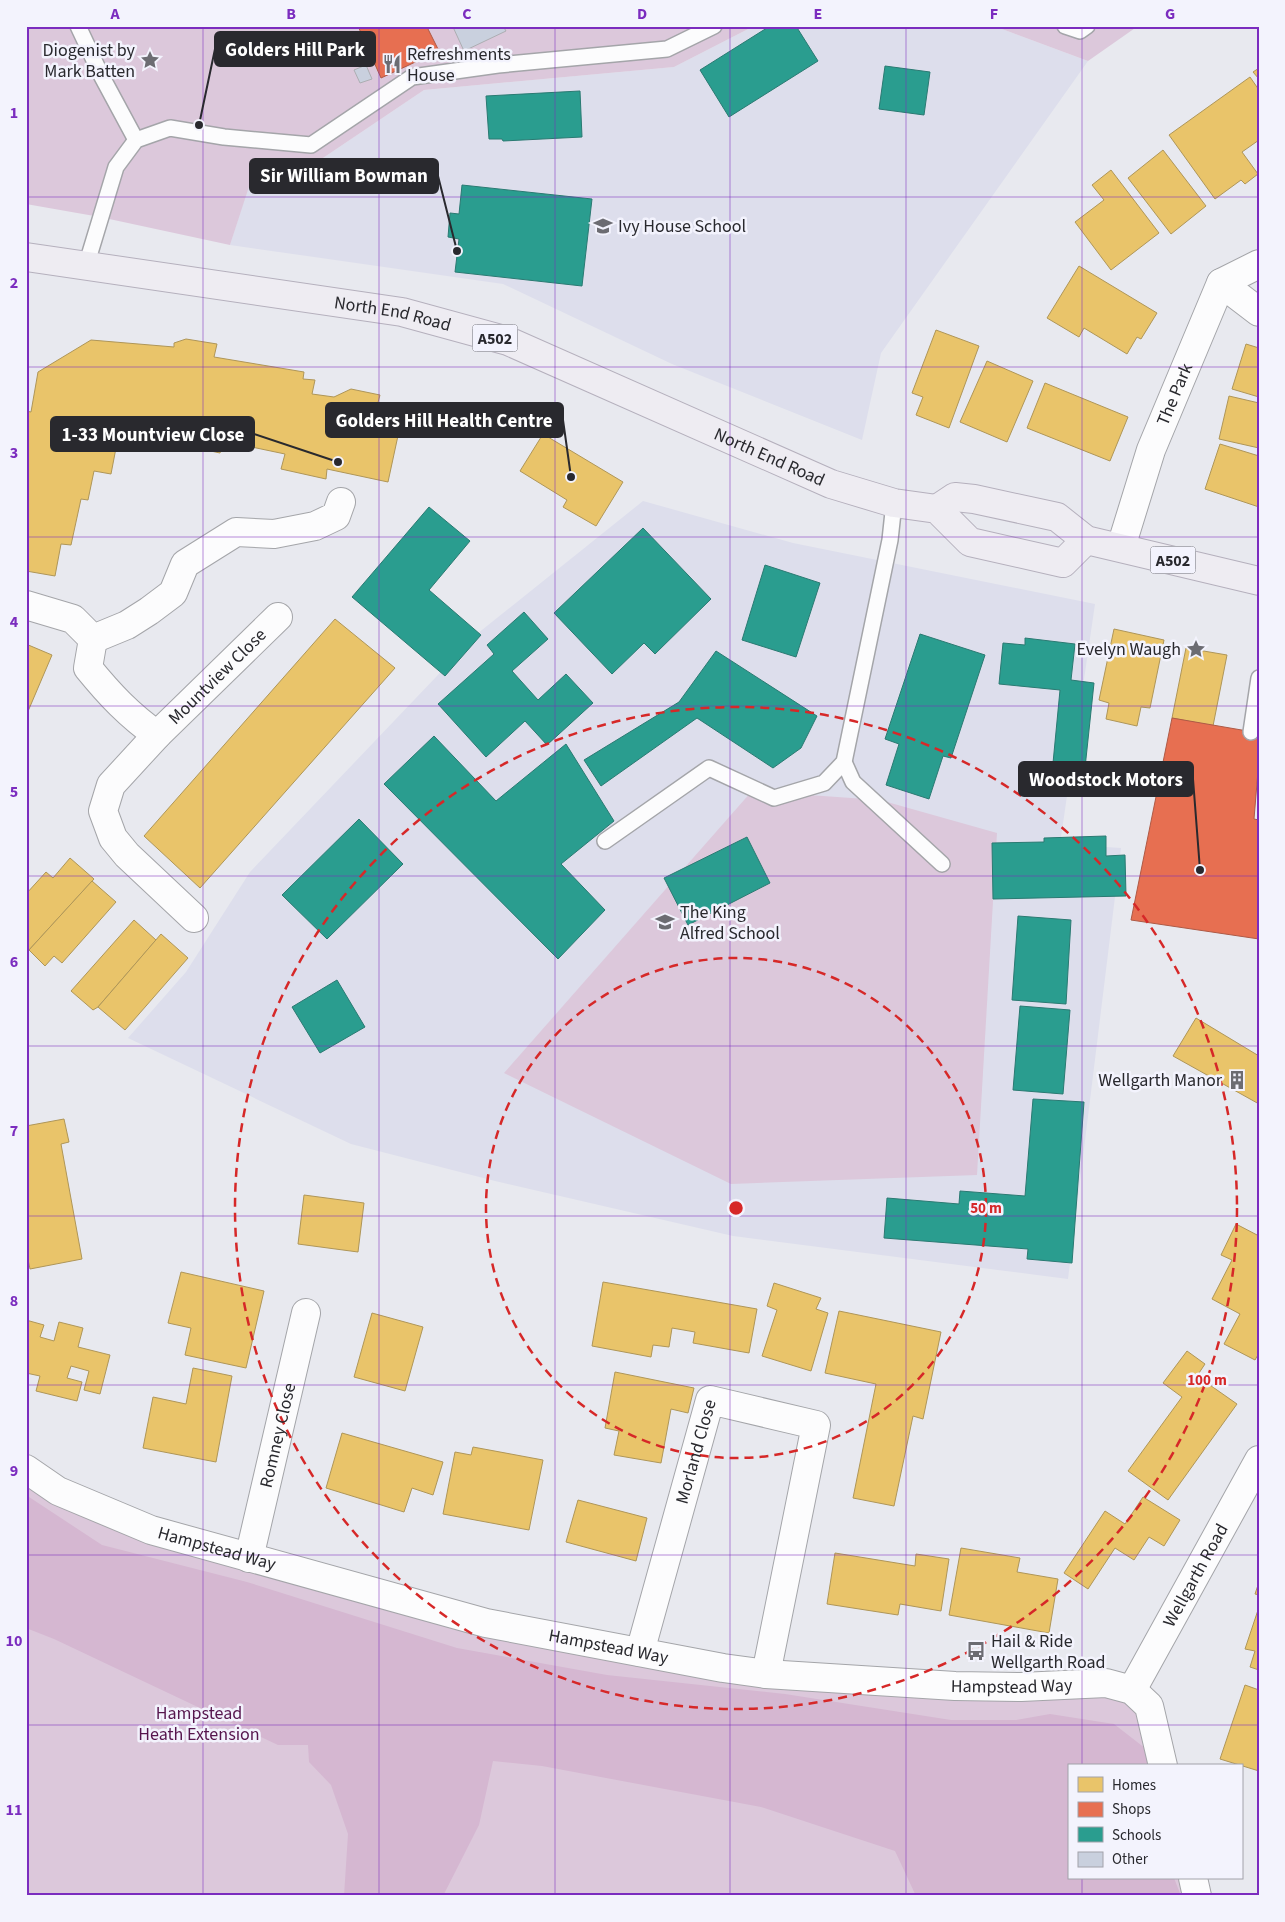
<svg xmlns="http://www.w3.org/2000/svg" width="1285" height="1922" viewBox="0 0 1285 1922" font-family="'Source Sans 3',sans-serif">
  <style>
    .built { fill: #dddeec }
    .green { fill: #dcc8db }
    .forest { fill: #d5b7d1 }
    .homes { fill: #e9c46a; stroke: #af9658 }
    .shops { fill: #e76f51; stroke: #ae5a46 }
    .schools { fill: #2a9d8f; stroke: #2a7a72 }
    .building { fill: #c9d0de; stroke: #acaeb2 }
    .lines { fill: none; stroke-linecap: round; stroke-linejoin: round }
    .lane-casing { stroke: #a4a5a9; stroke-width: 18 }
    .street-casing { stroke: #a4a5a9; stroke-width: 30 }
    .secondary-casing { stroke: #a4a5a9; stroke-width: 30 }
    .primary-casing { stroke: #b5b0bd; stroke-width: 30 }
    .lane { stroke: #fcfcfd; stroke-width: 15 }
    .street { stroke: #fcfcfd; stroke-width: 28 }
    .secondary { stroke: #fcfcfd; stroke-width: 28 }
    .primary { stroke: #eeecf2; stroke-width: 28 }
    .grid { fill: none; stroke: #7b2cbf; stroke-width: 1; stroke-opacity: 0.55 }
    .ring { fill: none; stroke: #d62828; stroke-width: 2.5; stroke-dasharray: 9 6 }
    .labels { text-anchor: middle; stroke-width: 5; stroke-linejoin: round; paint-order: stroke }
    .shield { fill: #f3f3fd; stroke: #66666c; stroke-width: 1 }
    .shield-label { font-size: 16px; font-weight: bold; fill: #29292e }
    .poi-label { font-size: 18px; fill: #29292e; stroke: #f3f3fd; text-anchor: start }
    .street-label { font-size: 18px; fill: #29292e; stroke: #f3f3fd }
    .park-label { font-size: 18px; fill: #56154d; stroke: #f3f3fd }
    .centre { fill: #d62828; stroke: #f3f3fd; stroke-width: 2.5 }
    .ring-label { font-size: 15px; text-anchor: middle; font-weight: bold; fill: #d62828; stroke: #f3f3fd; stroke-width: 5; stroke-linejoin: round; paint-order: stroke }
    .leader { fill: none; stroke: #29292e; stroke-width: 2 }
    .callout-dot { fill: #29292e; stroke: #f3f3fd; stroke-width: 2 }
    .callout { fill: #29292e; stroke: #29292e; stroke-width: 2 }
    .callout-label { font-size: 19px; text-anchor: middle; font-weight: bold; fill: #fff }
    .neatline { fill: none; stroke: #7b2cbf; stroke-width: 2 }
    .grid-label { font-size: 16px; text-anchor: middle; font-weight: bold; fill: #7b2cbf }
  </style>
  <rect width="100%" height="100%" fill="#e8e9ef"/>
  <g class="built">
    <path d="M754,26H994L1088,61L881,353L862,440L672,364L503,284L230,245L256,162L320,160L424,90L674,67Z"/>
    <path d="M643,501L793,543L1095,604L1060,844L1121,848L1068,1279L733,1236L495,1181L351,1144L128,1038L186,972L250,872L477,634Z"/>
  </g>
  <g class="green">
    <path d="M26,26H754L674,67L424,90L320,160L257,162L230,245L100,217L26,204Z"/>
    <path d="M994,26H1138L1088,61Z"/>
    <path d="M752,791L880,800L997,833L977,1175L731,1184L504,1073Z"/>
    <path d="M26,1469L58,1491L640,1652L1132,1690L1165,1766H1069V1878H1193L1197,1896H26Z"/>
  </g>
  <path class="forest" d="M26,1495L102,1545L247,1582L457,1648L607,1675L785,1694L951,1720H1016L1050,1714L1114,1724L1150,1752L1152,1766H1069V1878H1174L1181,1896H916L895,1851L761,1807L542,1766L493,1761L479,1825L443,1896H344L348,1834L331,1785L309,1762L308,1745H278L54,1639L26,1628Z"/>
  <g class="homes">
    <path d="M1259,68V79L1253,72Z"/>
    <path d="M1250,77L1259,90V140L1242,152L1258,174L1245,184L1241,180L1215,199L1169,135Z"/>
    <path d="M1163,150L1206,206L1171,234L1128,178Z"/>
    <path d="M1111,170L1159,233L1111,270L1075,222L1104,200L1092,185Z"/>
    <path d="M1079,266L1157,313L1141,339L1137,337L1127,354L1084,328L1079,337L1047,318Z"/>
    <path d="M936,330L979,346L949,428L916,415L923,397L912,393Z"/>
    <path d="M186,339L217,344L214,357L304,372L303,379L315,380L312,394L334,397L351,389L380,395L377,406L396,410L392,429L399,431L388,482L327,469L326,479L281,469L285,454L223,441L220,453L137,435L116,448L111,474L94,471L88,500L81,499L71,545L61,544L55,576L26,571V411L31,412L38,372L91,340L174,347V343Z"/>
    <path d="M1246,344L1259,348V397L1232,389Z"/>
    <path d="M987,361L1033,381L1007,442L960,422Z"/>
    <path d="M1045,383L1128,417L1110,461L1027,428Z"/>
    <path d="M1229,396L1259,403V448L1219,439Z"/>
    <path d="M543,434L623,482L596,526L563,507L567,500L520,471Z"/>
    <path d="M1220,444L1259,456V507L1205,489Z"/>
    <path d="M335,619L395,668L200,888L144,836Z"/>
    <path d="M1114,629L1164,640L1150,708L1141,707L1137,726L1106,719L1109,703L1099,700Z"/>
    <path d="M26,644L52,655L26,716Z"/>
    <path d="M1186,648L1227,655L1213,726L1172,718Z"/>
    <path d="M70,858L94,879L29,950L26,948V894L46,872L53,878Z"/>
    <path d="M92,881L116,902L62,963L54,956L45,966L29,950Z"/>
    <path d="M134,920L156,940L98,1007L93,1010L71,991Z"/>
    <path d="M161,934L188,958L125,1030L98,1007Z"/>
    <path d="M1196,1018L1259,1056V1104L1173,1056Z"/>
    <path d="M64,1119L69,1142L61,1144L82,1259L30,1269L26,1250V1126Z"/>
    <path d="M304,1195L364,1203L358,1252L298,1244Z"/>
    <path d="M1236,1224L1259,1236V1353L1255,1360L1224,1344L1240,1314L1212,1299L1232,1260L1221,1255Z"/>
    <path d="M181,1272L264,1291L246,1368L185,1355L191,1328L168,1323Z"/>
    <path d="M603,1282L757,1309L749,1353L693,1343L695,1332L672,1328L669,1347L653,1345L651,1357L592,1346Z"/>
    <path d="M774,1283L821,1298L816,1309L828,1313L811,1371L762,1356L777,1310L767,1306Z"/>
    <path d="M839,1311L941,1332L923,1419L913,1416L894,1506L853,1498L876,1384L825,1373Z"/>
    <path d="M372,1313L423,1327L405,1391L354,1377Z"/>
    <path d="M26,1320L44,1325L40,1337L54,1341L59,1322L83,1328L78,1347L110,1355L100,1394L84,1390L89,1371L71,1366L67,1378L82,1382L77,1401L36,1391L40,1376L26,1373Z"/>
    <path d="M1187,1351L1205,1364L1197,1376L1237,1404L1168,1500L1128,1471L1182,1397L1163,1383Z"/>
    <path d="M193,1368L232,1376L216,1462L143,1448L153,1397L186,1404Z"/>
    <path d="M615,1372L694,1388L688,1413L671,1409L661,1463L614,1455L619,1431L605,1428Z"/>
    <path d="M342,1433L443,1462L433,1495L412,1488L404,1512L326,1488Z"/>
    <path d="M473,1447L543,1460L529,1530L443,1514L455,1452L471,1455Z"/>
    <path d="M1143,1497L1180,1520L1164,1546L1149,1537L1134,1560L1115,1548L1088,1589L1064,1573L1105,1511L1125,1524Z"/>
    <path d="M578,1500L647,1518L636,1561L566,1542Z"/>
    <path d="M961,1548L1020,1558L1017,1572L1058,1579L1049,1633L949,1615Z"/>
    <path d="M835,1553L915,1566L916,1554L949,1559L941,1611L900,1604L898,1615L827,1604Z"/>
    <path d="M1259,1582V1595L1255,1594Z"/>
    <path d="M1259,1607V1670L1250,1667L1255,1651L1245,1649Z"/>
    <path d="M1245,1685L1259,1690V1771L1220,1759Z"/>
  </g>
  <g class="shops">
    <path d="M358,26H429L427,27L439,51L381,78Z"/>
    <path d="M1172,718L1259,733V759L1254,819L1259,820V939L1131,920Z"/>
  </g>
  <g class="schools">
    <path d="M770,26H796L818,61L729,117L700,70Z"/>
    <path d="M885,66L930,72L924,115L879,109Z"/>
    <path d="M580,91L582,137L503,141L502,139H489L486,96Z"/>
    <path d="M462,185L592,199L582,286L455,272L459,239L448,237L450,213L459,214Z"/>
    <path d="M429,507L470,541L429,590L481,635L445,676L352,597Z"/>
    <path d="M643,528L711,599L655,654L644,643L612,674L554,613Z"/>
    <path d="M765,565L820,583L796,657L742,640Z"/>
    <path d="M524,612L548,639L512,671L538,700L566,674L593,703L547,745L525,721L486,757L438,704L494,654L487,645Z"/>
    <path d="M920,634L985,655L951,758L943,756L929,799L886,785L899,744L885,739Z"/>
    <path d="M1025,638L1075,644L1071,680L1094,683L1083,787L1051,784L1060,690L999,684L1003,643L1025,645Z"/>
    <path d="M716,651L817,716L801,748L773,768L697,718L601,786L584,760L679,702Z"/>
    <path d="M434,736L496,801L566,744L614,821L561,864L605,910L558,959L384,784Z"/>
    <path d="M359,819L403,864L327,939L282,895Z"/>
    <path d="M1106,836V856L1125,855L1126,896L993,899L992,843L1044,842V838Z"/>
    <path d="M747,837L770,883L688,925L664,878Z"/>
    <path d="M1018,916L1071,920L1066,1004L1012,1000Z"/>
    <path d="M337,980L365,1027L320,1053L292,1007Z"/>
    <path d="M1020,1006L1070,1010L1063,1094L1013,1090Z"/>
    <path d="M1033,1099L1084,1102L1072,1263L1027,1259L1028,1249L884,1238L887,1198L959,1204L960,1191L1025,1196Z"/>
  </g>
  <g class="building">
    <path d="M455,26H503L506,31L464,51L453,27Z"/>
    <path d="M366,65L372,79L360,83L354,70Z"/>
  </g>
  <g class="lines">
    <g class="lane-casing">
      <g id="lane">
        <path d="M78,26L101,75L136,140"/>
        <path d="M1065,26L1080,31L1087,26"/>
        <path d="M86,266L116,167L136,140L170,128L224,137L311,145L412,77L498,65L667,49L714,26"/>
        <path d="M1251,732L1259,678"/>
        <path d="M844,762L853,782L942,864"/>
        <path d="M605,841L709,768L774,798L824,783L844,762L890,540L894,503"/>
      </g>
    </g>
    <g class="street-casing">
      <g id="street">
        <path d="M1221,283L1259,312"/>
        <path id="s1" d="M1121,547L1151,450L1221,283L1259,264"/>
        <path d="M26,605L73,619L93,639L127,625L149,611L173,593L185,564L236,532L274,534L315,526L336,516L341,502"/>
        <path d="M93,639L88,668C110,695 129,715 157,735"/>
        <path id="s2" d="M194,918L127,855L113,838L103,811L111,785L157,735L278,617"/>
        <path id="s3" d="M249,1558L306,1313"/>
        <path id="s4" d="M640,1652L710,1400L816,1425L766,1674"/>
        <path id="s5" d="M1132,1690L1259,1460"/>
      </g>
    </g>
    <g class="secondary-casing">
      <g id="secondary">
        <path id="s6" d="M26,1469L58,1491L151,1530L486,1623L723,1668L766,1674L955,1686L1021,1687L1106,1683L1132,1690L1149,1706L1163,1766"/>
        <path d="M1193,1878L1197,1896"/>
      </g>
    </g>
    <g class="primary-casing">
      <g id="primary">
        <path id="s7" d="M26,257L402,312L508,341L831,484L894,503L937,509L970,542L1063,563L1086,540"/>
        <path d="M937,509L955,497L974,499L1057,517L1086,540L1259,581"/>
      </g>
    </g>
    <use href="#lane" class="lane"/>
    <use href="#street" class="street"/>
    <use href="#secondary" class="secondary"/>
    <use href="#primary" class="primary"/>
  </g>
  <path class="grid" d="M203,26V1896M379,26V1896M555,26V1896M730,26V1896M906,26V1896M1082,26V1766M26,197H1259M26,367H1259M26,537H1259M26,706H1259M26,876H1259M26,1046H1259M26,1216H1259M26,1385H1259M26,1555H1259M26,1725H1259M1082,1878V1896"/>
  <g class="ring">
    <circle cx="736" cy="1208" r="250"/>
    <circle cx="736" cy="1208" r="501"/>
  </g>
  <defs>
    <g id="sight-bare" transform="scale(1.5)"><path d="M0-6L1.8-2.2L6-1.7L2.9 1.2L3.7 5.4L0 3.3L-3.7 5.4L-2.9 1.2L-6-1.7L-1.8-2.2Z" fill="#6c6c72" stroke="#f3f3fd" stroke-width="2.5" paint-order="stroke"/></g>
    <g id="restaurant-bare" transform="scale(1.5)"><path d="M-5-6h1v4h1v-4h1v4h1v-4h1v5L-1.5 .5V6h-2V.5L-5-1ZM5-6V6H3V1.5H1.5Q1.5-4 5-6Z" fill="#6c6c72" stroke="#f3f3fd" stroke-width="2.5" paint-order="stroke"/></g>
    <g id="school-bare" transform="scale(1.5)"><path d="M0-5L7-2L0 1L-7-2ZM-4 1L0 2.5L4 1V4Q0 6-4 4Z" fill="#6c6c72" stroke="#f3f3fd" stroke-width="2.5" paint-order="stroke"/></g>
    <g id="building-bare" transform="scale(1.5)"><path d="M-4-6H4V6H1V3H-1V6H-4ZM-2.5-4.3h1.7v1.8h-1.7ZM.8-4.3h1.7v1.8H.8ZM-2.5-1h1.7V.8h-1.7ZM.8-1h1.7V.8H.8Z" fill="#6c6c72" stroke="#f3f3fd" stroke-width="2.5" paint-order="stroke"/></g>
    <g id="bus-bare" transform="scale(1.5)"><path d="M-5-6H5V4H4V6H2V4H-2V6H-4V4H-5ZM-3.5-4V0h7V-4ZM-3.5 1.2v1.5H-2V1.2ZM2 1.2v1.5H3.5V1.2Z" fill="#6c6c72" stroke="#f3f3fd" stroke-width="2.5" paint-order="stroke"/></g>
  </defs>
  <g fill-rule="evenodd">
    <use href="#sight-bare" x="150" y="60"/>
    <use href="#restaurant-bare" x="392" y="64"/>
    <use href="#school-bare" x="603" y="226"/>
    <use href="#sight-bare" x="1196" y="649"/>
    <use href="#school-bare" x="665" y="922"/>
    <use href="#building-bare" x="1237" y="1080"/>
    <use href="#bus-bare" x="976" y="1651"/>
  </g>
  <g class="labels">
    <g class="shield">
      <rect x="472.5" y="324.5" width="45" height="27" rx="4"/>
      <rect x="1150.5" y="546.5" width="45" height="27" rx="4"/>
    </g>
    <g class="shield-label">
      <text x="495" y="344">A502</text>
      <text x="1173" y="566">A502</text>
    </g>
    <g class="poi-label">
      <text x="135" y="56" text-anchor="end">Diogenist by<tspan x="135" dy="21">Mark Batten</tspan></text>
      <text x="407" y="60">Refreshments<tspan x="407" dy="21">House</tspan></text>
      <text x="618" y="232">Ivy House School</text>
      <text x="1181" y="655" text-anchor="end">Evelyn Waugh</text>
      <text x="680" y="918">The King<tspan x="680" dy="21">Alfred School</tspan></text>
      <text x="1222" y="1086" text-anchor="end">Wellgarth Manor</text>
      <text x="991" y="1647">Hail &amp; Ride<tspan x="991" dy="21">Wellgarth Road</tspan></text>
    </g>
    <g class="street-label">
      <text dy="6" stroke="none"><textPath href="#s7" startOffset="371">North End Road</textPath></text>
      <text dy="6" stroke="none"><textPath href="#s1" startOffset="162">The Park</textPath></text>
      <text dy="6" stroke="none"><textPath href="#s7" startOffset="776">North End Road</textPath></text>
      <text dy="6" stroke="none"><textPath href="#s2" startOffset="322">Mountview Close</textPath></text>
      <text dy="6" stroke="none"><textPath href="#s3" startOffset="126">Romney Close</textPath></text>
      <text dy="6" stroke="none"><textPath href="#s4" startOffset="208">Morland Close</textPath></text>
      <text dy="6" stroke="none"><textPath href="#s6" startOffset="208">Hampstead Way</textPath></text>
      <text dy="6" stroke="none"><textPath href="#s5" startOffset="131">Wellgarth Road</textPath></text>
      <text dy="6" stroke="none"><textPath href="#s6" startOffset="612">Hampstead Way</textPath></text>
      <text dy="6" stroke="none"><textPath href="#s6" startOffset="1018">Hampstead Way</textPath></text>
    </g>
    <g class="park-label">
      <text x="199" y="1719">Hampstead<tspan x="199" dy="21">Heath Extension</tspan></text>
    </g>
  </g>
  <circle cx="736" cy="1208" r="8" class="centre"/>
  <g class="ring-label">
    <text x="986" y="1213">50 m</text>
    <text x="1207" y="1385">100 m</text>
  </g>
  <path class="leader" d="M199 125L215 49M457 251L438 176M571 477L563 420M338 462L254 434M1200 870L1193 779"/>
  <g class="callout-dot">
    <circle cx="199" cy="125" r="5"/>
    <circle cx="457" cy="251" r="5"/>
    <circle cx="571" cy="477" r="5"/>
    <circle cx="338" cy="462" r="5"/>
    <circle cx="1200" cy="870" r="5"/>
  </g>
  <g class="callout">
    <rect x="215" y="32" width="160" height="34" rx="5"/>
    <rect x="250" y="159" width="188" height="34" rx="5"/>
    <rect x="326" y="403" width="237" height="34" rx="5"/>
    <rect x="51" y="417" width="203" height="34" rx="5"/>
    <rect x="1019" y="762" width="174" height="34" rx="5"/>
  </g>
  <g class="callout-label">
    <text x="295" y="56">Golders Hill Park</text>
    <text x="344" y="182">Sir William Bowman</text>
    <text x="444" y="427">Golders Hill Health Centre</text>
    <text x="153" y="441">1-33 Mountview Close</text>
    <text x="1106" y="786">Woodstock Motors</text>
  </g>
  <rect width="1285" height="1922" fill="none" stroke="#f3f3fd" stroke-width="55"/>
  <rect x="1068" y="1764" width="175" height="115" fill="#f3f3fd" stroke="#a2a2aa"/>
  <rect x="1078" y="1777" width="25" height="15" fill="#e9c46a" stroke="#a2a2aa"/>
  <text x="1112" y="1790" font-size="15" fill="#29292e">Homes</text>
  <rect x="1078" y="1802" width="25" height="15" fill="#e76f51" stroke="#a2a2aa"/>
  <text x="1112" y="1814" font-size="15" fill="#29292e">Shops</text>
  <rect x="1078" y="1827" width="25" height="15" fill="#2a9d8f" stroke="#a2a2aa"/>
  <text x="1112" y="1840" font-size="15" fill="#29292e">Schools</text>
  <rect x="1078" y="1852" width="25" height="15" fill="#c9d0de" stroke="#a2a2aa"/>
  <text x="1112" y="1864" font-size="15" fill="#29292e">Other</text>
  <rect x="28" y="28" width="1230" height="1866" class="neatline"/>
  <g class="grid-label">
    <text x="115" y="19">A</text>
    <text x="291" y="19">B</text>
    <text x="467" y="19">C</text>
    <text x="642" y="19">D</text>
    <text x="818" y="19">E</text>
    <text x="994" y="19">F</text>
    <text x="1170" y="19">G</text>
    <text x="14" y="118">1</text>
    <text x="14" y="288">2</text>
    <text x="14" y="458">3</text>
    <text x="14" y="627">4</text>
    <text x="14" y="797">5</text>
    <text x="14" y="967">6</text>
    <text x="14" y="1136">7</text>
    <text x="14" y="1306">8</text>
    <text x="14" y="1476">9</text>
    <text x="14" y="1646">10</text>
    <text x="14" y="1815">11</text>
  </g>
</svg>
